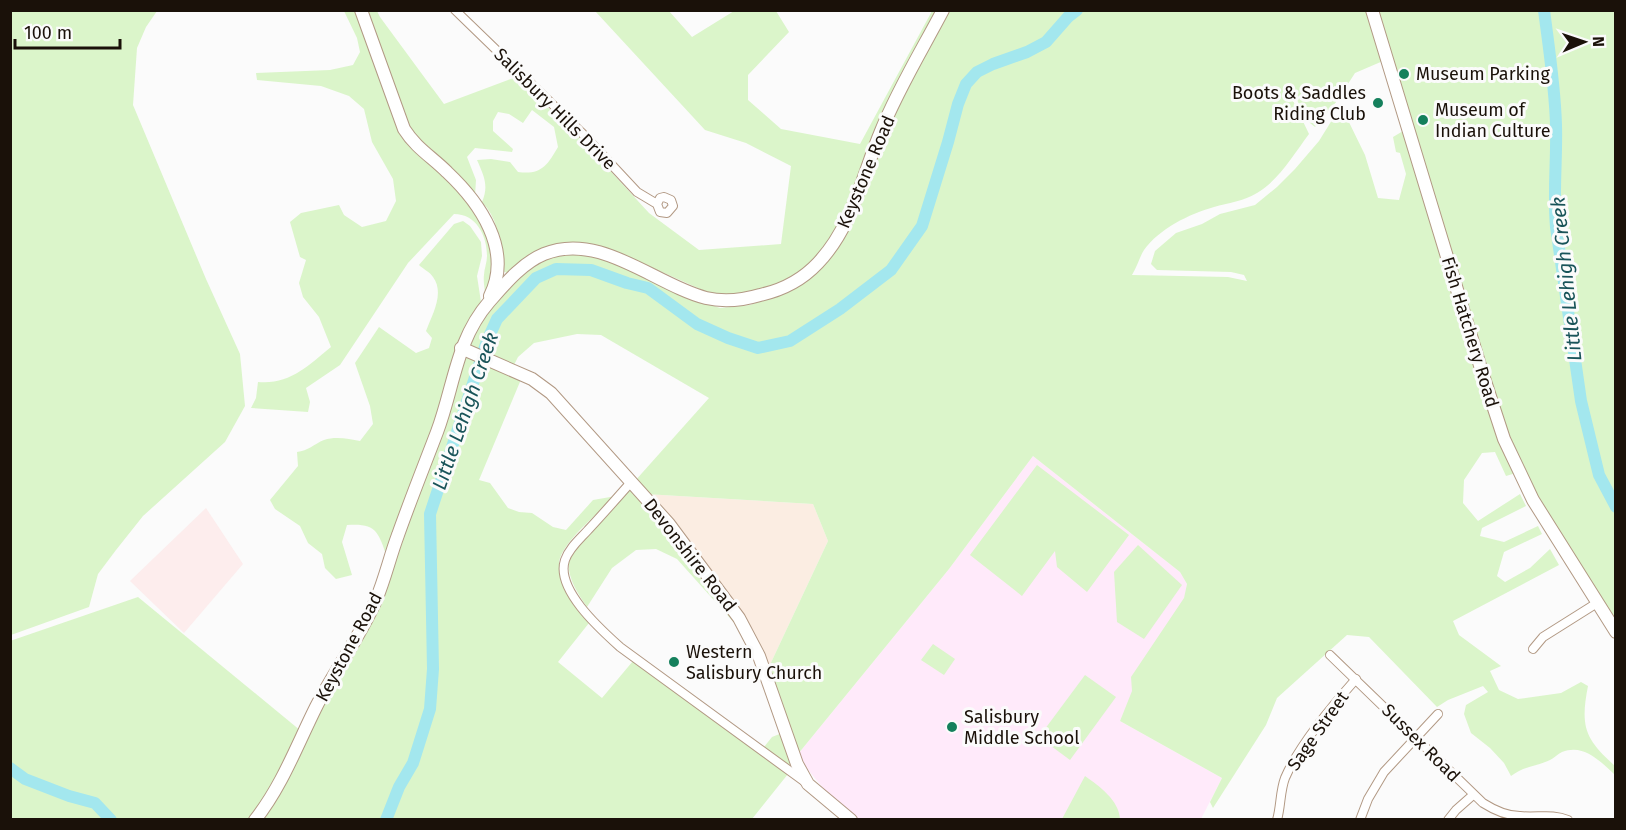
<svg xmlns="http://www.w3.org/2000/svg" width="1626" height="830" viewBox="0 0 1626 830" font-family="'Fira Sans',sans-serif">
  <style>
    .commercial { fill: #fdeded }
    .built { fill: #fbede2 }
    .education { fill: #ffeafa }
    .green { fill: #dbf5ca }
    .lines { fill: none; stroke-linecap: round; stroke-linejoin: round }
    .river { stroke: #a3e7ee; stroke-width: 12 }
    .street-casing { stroke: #b29984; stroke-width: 10 }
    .secondary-casing { stroke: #b29984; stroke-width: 14 }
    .street { stroke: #fff; stroke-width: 8 }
    .secondary { stroke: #fff; stroke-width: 12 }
    .poi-dot { fill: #15805c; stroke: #fbfbfb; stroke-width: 2 }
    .labels { text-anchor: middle; stroke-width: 6; stroke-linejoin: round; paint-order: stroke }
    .poi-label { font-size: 18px; fill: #1a1109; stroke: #fbfbfb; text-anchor: start }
    .street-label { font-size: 18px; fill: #1a1109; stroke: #fbfbfb }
    .water-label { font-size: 20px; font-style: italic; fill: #195459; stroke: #fbfbfb }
  </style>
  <rect width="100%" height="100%" fill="#fbfbfb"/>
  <path class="commercial" d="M206,508L243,564L184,633L130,581Z"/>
  <path class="built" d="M645,494L813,504L828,541L768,669L759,642L737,608Z"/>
  <path class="education" d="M1033,456L1180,572L1187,584L1184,600L1133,691L1120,721L1222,778L1201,819H857L834,801L804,765L798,754L949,569Z"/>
  <g class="green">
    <path d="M10,11H157L146,27L137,48L133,105L206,279L240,354L245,406L225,442L143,516L116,550L98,574L89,607L11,635Z"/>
    <path d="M344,11H356L371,50L388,103L400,129L411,147L428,163L442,171L468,203L490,238L494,275L486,299C485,291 483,282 484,275C484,269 487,263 487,256C487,235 476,214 454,214L408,263L340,365L306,388L310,402L308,412L251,408L256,398L258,382C289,385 308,366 331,347L319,317L303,297L299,283L306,260L300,257L290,222L301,213L339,205L344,215L362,227L386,221L396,201L393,179L372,142L364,109L349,96L321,86L257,80L256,73L330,70L353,65L360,52L357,38Z"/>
    <path d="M365,11H377L380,17L444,104L516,77L581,139L649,213L699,250L781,244L791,166L746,143L705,130L595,11H669L692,37L734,11H776L789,32L748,75V100L781,129L860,144L932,11H939L838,230L813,264L796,277L750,293L724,295L709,293L617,252L557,246L510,274L502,271C501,246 500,221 482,202C489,186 484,176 477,160L491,159L510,162L518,172C541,175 547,166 558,147L554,127L532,110L523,123L509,114L498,112L493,121V131L513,149L512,152L475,148L467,157L476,180L475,196L415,136L404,118Z"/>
    <path d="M949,11H1370L1383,61L1355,73L1337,101L1315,127L1305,119L1293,90L1289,92L1309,134C1294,154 1279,180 1257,193C1244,201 1228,203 1214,207C1189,214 1159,229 1144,250C1140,256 1137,267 1132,275L1228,277L1247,281L1244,275L1231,272L1157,270L1151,264L1155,251L1176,233L1202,224L1220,214L1255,205L1277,187L1295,169L1319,141L1332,120L1344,112L1365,155L1378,198L1399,200L1406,174L1400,153L1396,152L1393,137L1403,131L1516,473L1506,476L1495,452L1482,453L1464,480L1463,503L1478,521L1520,494L1526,506L1482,528L1480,536L1504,542L1538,526L1542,534L1504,552L1497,576L1505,582L1530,568L1550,549L1559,565L1453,621L1459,635L1501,666L1490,671L1499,690L1518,699L1561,693L1581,682L1588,686C1580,727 1585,739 1615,766V775C1601,762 1584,743 1562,752C1558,754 1554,758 1550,760C1535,767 1527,765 1511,776L1504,763L1490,748L1471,733L1464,714L1466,705L1488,692L1483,686L1448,700L1437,707L1369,637L1347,635L1277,698L1266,725L1213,808L1210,802L1222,778L1120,721L1132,691L1131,677L1184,598L1187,584L1180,572L1033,456L949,569L798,754L768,669L828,541L813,504L645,494L634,482L709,398L601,335L577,334L534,343L518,357L514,365L468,344L486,312L509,286L547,257L575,254L613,261L697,300L720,308L750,305L784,293L815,274L887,125Z"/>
    <path d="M1378,11H1615V623L1545,511L1506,428Z"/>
    <path d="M463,221L470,226L481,242L482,256L477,276L481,302L464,330L456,349L447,387L387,557C378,531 376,523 347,525L342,542L352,575L336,579L325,568L322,554L308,543L300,526L275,509L270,500L298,466L297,452C308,451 314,444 324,440C336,436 349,439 360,441L373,424L370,406L355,363L379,327L416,353L429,348L432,338L426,331C432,315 445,293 433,277C430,272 423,269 419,265L454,224Z"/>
    <path d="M466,355L522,377L479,480L490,483L508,508L519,512L532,513L553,527L566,530L593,500L616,496C602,510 559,544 559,564C559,578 580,610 589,623L558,662L602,698L633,661L788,774L752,819L258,820L366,627Z"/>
    <path d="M1037,465L1129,535L1087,592L1057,567L1055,551L1022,596L970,555Z"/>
    <path d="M629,489L635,490L665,524L738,627L677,559L656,549L636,550L612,568L587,607C577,592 566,576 569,557Z"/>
    <path d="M1138,545L1182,585L1144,639L1117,622L1114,572Z"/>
    <path d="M138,597L301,731L292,753L250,819H11L10,641Z"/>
    <path d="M933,644L955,659L944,675L921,660Z"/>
    <path d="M1085,675L1116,697L1070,760L1039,737Z"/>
    <path d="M782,733L792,767L790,768L764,747L772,737Z"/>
    <path d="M1085,776C1099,786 1119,800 1120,819H1062Z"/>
  </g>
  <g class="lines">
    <g class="river">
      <path d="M1544,10C1549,49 1555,87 1556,125C1557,159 1553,193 1556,227L1581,401L1599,475L1616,507"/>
      <path d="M10,768L25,779L69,796L95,803L111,820"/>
      <path d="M386,820L399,787L413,763L430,709L433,669L430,514L487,341L497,319L536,278L556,269L591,270L627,283L648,288L697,324L728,338L758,348L790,341L840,309L891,270L922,226L948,142L958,104L966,84L977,72L993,64L1027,52L1046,42L1068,17L1077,10"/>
    </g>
    <g class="street-casing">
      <g id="street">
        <path d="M455,10L581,132L637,192L657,204L660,212L667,213L673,206L671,200L664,197L660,198L657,204"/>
        <path d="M632,481C617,498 603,514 588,530C580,539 569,548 565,560C555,589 600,629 620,647L805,782"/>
        <path d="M1533,649L1543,637L1597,603"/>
        <path d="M1330,655L1483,803C1494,810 1506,816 1520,816C1537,818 1552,813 1568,820"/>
        <path d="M1277,820C1281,806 1280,791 1285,778C1299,745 1332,706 1356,679"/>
        <path d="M1360,820L1368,799L1384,772L1438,714"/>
        <path d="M1448,820L1456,810L1473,795"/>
      </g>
    </g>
    <g class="secondary-casing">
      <g id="secondary">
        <path d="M361,10L404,129C416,148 432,157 447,172C480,203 513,250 490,296"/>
        <path d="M1372,10L1482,372L1504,439L1533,500L1616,632"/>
        <path d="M461,348L532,379L551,393L669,524L739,618L759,656L797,764L808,784L851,820"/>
        <path d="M255,820C282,786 297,745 316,707C335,670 360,637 376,600C385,579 390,556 398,535C410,501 424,466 437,432C454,387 456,340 489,302C504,285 522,263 544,254C600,231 655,285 706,298C723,302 743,300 760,295C783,290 803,279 818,263C853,226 862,176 881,131C898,89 922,50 943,10"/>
      </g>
    </g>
    <use href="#street" class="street"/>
    <use href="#secondary" class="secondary"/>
  </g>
  <g class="poi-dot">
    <circle cx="1404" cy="74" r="6"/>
    <circle cx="1378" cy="103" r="6"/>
    <circle cx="1423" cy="120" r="6"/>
    <circle cx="674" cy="662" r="6"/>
    <circle cx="952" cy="727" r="6"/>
  </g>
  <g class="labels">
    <g class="poi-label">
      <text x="1416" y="80">Museum Parking</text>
      <text x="1366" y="99" text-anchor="end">Boots &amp; Saddles<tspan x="1366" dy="21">Riding Club</tspan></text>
      <text x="1435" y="116">Museum of<tspan x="1435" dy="21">Indian Culture</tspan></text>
      <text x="686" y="658">Western<tspan x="686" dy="21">Salisbury Church</tspan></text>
      <text x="964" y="723">Salisbury<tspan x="964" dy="21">Middle School</tspan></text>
    </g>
    <g class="street-label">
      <text transform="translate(555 109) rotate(45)" y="6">Salisbury Hills Drive</text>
      <text transform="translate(866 172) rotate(-67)" y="6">Keystone Road</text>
      <text transform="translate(1470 332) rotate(73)" y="6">Fish Hatchery Road</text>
      <text transform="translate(690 555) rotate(52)" y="6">Devonshire Road</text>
      <text transform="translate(349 647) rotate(-62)" y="6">Keystone Road</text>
      <text transform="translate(1318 731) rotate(-55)" y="6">Sage Street</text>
      <text transform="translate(1421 743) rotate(45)" y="6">Sussex Road</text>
    </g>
    <g class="water-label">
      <text transform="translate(1566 279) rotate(-96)" y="7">Little Lehigh Creek</text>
      <text transform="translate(465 411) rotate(-71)" y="7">Little Lehigh Creek</text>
    </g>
  </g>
  <rect width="1626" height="830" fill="none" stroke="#1a1109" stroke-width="24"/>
  <g transform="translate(1584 42) rotate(88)" stroke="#fbfbfb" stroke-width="4.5" paint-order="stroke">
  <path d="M0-4.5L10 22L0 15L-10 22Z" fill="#1a1109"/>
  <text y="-9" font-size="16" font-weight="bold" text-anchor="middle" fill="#1a1109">N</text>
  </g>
  <path d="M15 39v9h105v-9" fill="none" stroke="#1a1109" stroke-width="3"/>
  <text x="24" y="39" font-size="18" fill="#1a1109" stroke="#fbfbfb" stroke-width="4.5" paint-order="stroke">100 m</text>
</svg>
